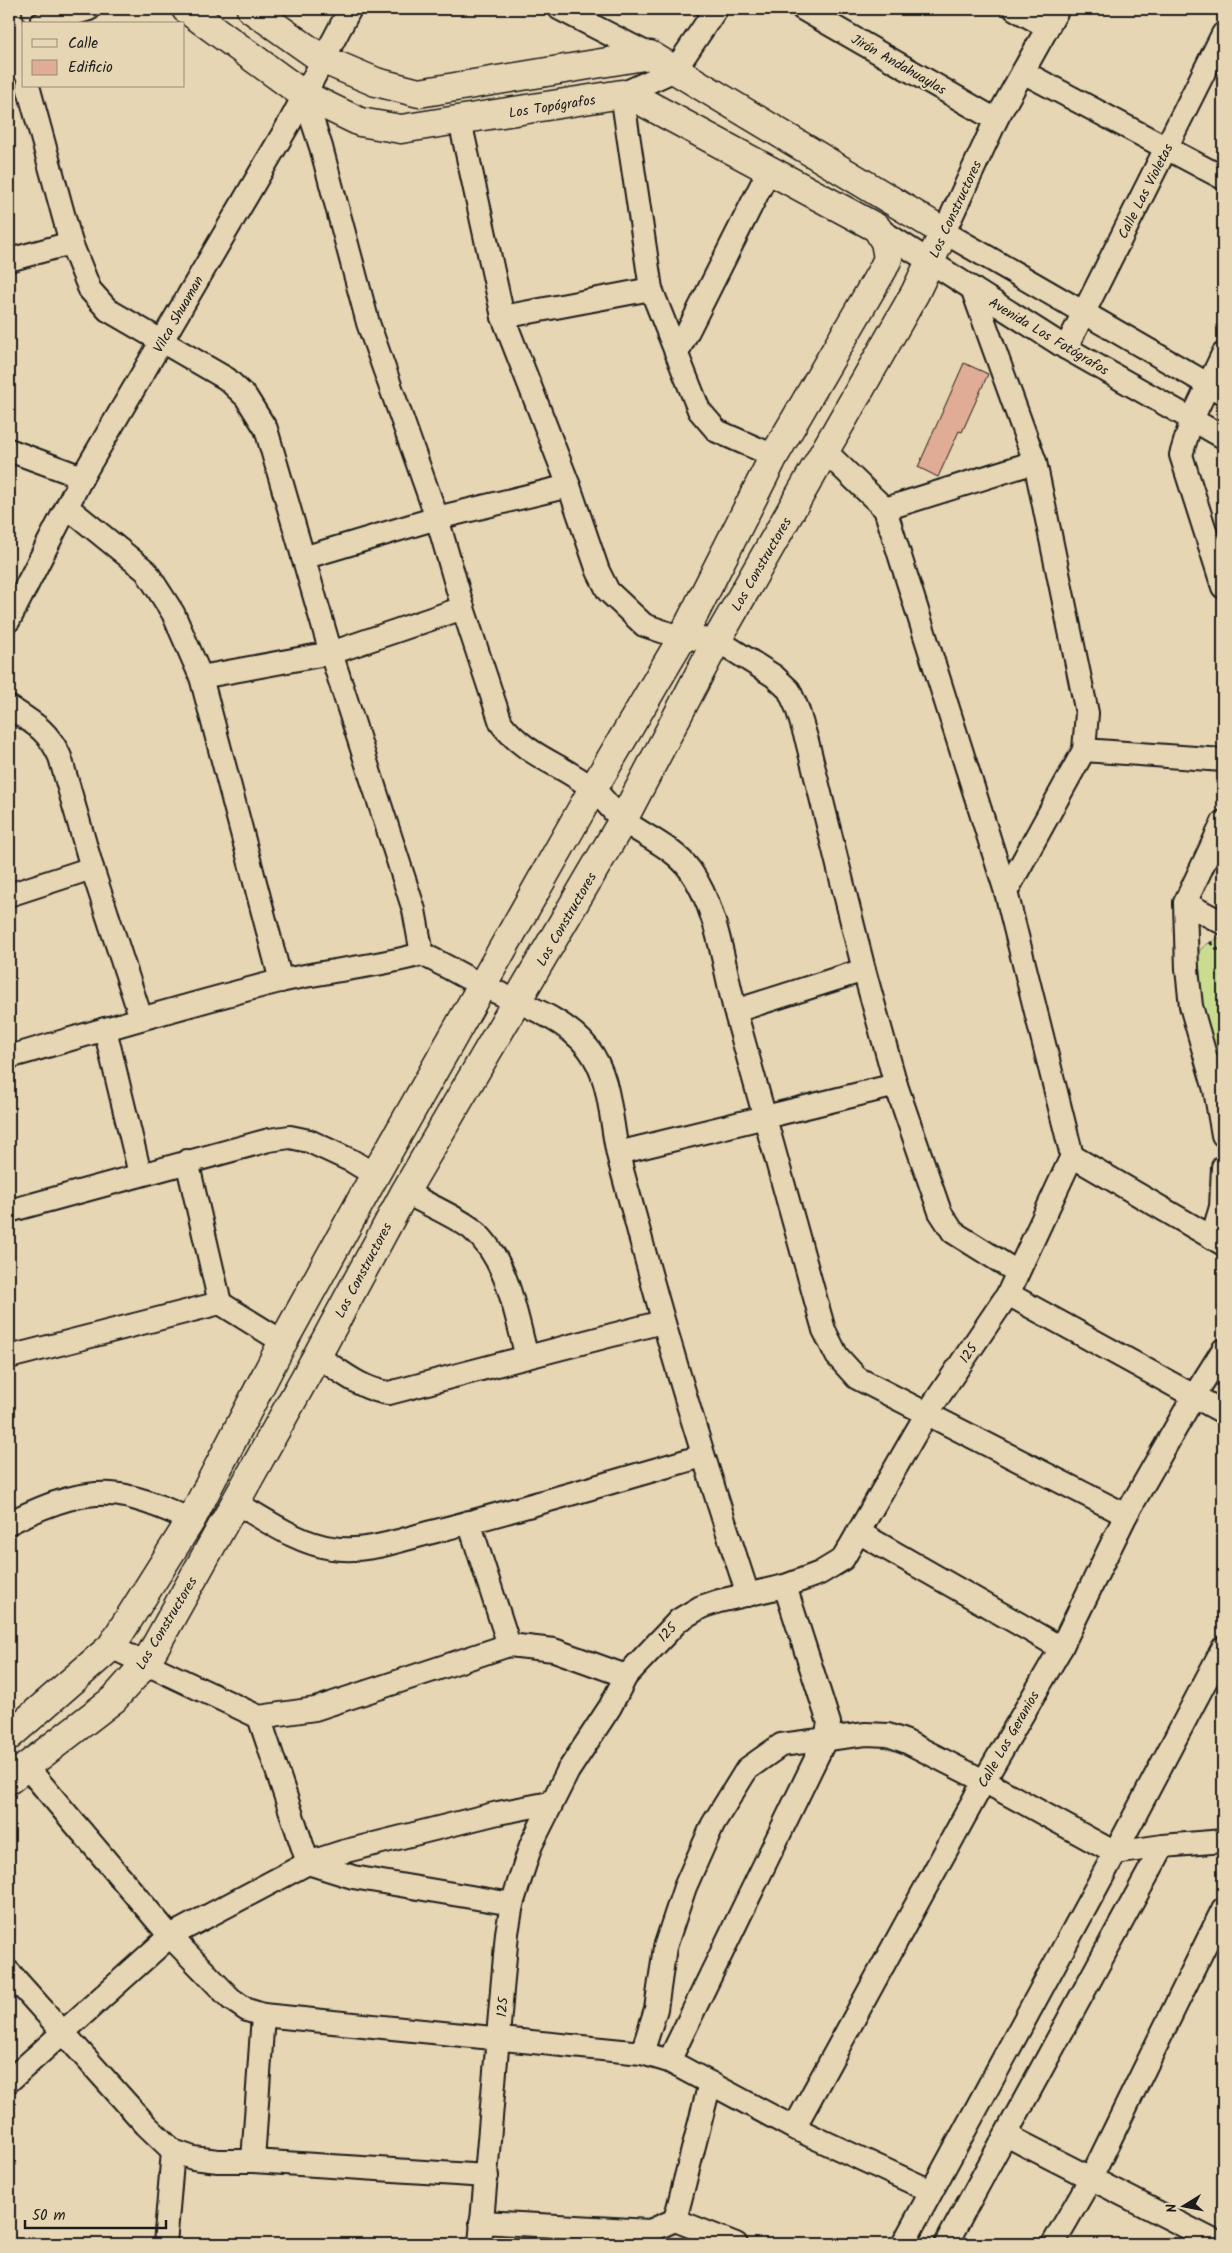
<svg xmlns="http://www.w3.org/2000/svg" width="1232" height="2253" viewBox="0 0 1232 2253" font-family="Kalam,sans-serif">
  <style>
    .green { fill: #c9dc90; stroke: #727c56 }
    .building { fill: #e1ac96; stroke: #1c1c1c }
    .lines { fill: none; stroke-linecap: round; stroke-linejoin: round }
    .minor-casing { stroke: #1c1c1c; stroke-width: 26 }
    .major-casing { stroke: #1c1c1c; stroke-width: 31 }
    .path { stroke: #1c1c1c; stroke-width: 3; stroke-dasharray: 4 4; stroke-linecap: butt }
    .minor { stroke: #e7d6b3; stroke-width: 22 }
    .major { stroke: #e7d6b3; stroke-width: 28 }
    .labels { text-anchor: middle; stroke-width: 4; stroke-linejoin: round; paint-order: stroke }
    .street-label { font-size: 14px; fill: #1c1c1c; stroke: #e7d6b3 }
  </style>
  <rect width="100%" height="100%" fill="#e7d6b3"/>
  <filter id="ink" filterUnits="userSpaceOnUse"><feTurbulence type="fractalNoise" baseFrequency=".02" numOctaves="2"/><feDisplacementMap in="SourceGraphic" scale="10" xChannelSelector="R" yChannelSelector="G"/><feConvolveMatrix kernelMatrix="1 2 1 2 8 2 1 2 1" color-interpolation-filters="sRGB"/></filter>
  <g filter="url(#ink)">
    <path class="green" d="M1218,938H1223V1079C1216,1054 1187,975 1197,954C1202,946 1211,942 1218,938Z"/>
    <path class="building" d="M964,363L988,374L962,432L959,431L938,477L918,467Z"/>
    <g class="lines">
      <g class="minor-casing">
        <g id="minor">
          <path d="M560,9L650,55"/>
          <path d="M716,9L675,70L622,94L651,289L699,410L717,431L774,456"/>
          <path d="M803,9L996,120"/>
          <path d="M1015,9L1047,27"/>
          <path d="M1058,9L996,120L944,232L1223,393"/>
          <path d="M9,10L24,71"/>
          <path d="M41,24L89,9"/>
          <path d="M1023,72L1223,178"/>
          <path d="M28,86L71,243L90,290L108,310L227,379L246,397L266,429L331,653L414,910L422,954C443,964 463,976 483,986C517,1002 565,1018 588,1048C611,1077 610,1119 618,1154C623,1175 629,1196 635,1217C668,1344 707,1470 748,1595"/>
          <path d="M304,95L321,147L368,323L437,518L463,608L501,723C527,757 562,764 593,789C604,798 612,812 624,821C646,837 674,848 690,870C718,909 724,969 736,1014C765,1119 795,1225 824,1330L837,1356L857,1378L1126,1515"/>
          <path d="M460,121L503,317L569,486L598,571L608,591L644,625L682,638L717,640L774,676L789,690L797,708L807,741L864,970L896,1085L940,1212L953,1232L1017,1272"/>
          <path d="M877,228L1066,348L1223,437"/>
          <path d="M9,260L71,243"/>
          <path d="M972,288L1035,462L1087,713L1084,750L1006,892L1072,1156L1223,1244"/>
          <path d="M503,317L651,289"/>
          <path d="M1066,348L1223,34"/>
          <path d="M677,353L769,170"/>
          <path d="M1223,354L1192,419L1181,455L1223,587"/>
          <path d="M9,450L82,477"/>
          <path d="M826,452L885,509L1006,892"/>
          <path d="M67,507L146,571L173,613L201,677L281,981"/>
          <path d="M885,509L1035,462"/>
          <path d="M303,558L437,518L569,486"/>
          <path d="M9,620L82,477L290,122L350,9"/>
          <path d="M201,677L331,653L463,608"/>
          <path d="M9,707C32,722 48,730 60,757L92,868L141,1018"/>
          <path d="M1084,750L1223,760"/>
          <path d="M1223,822L1185,903L1187,969L1191,1006L1215,1090L1223,1135"/>
          <path d="M9,895L92,868"/>
          <path d="M1185,903L1223,923"/>
          <path d="M735,1011L864,970"/>
          <path d="M105,1029L140,1174"/>
          <path d="M9,1057C99,1031 189,1004 280,981C327,970 376,967 422,954"/>
          <path d="M618,1153L896,1085"/>
          <path d="M187,1161L220,1303"/>
          <path d="M405,1192C424,1203 455,1216 472,1229C508,1259 515,1313 527,1357"/>
          <path d="M9,1211L269,1140L290,1137L309,1141L352,1161L375,1175"/>
          <path d="M1212,1237L1221,1207L1223,1167"/>
          <path d="M1008,1294L1223,1412"/>
          <path d="M317,1356C339,1370 362,1390 389,1393L662,1322"/>
          <path d="M9,1357L220,1303L283,1342"/>
          <path d="M236,1503C266,1520 297,1543 332,1548C367,1554 405,1538 440,1530C528,1507 615,1481 703,1456"/>
          <path d="M469,1522L509,1645"/>
          <path d="M9,1523C45,1505 89,1486 130,1497C151,1502 171,1511 191,1520"/>
          <path d="M858,1532L1061,1648"/>
          <path d="M111,1647L259,1717L315,1709L509,1645L554,1650L626,1676"/>
          <path d="M259,1717L308,1863"/>
          <path d="M26,1766L170,1936L231,1999L247,2010L263,2015L642,2053L669,2061L794,2128L931,2191"/>
          <path d="M308,1863L353,1877L512,1904"/>
          <path d="M9,1972L146,2125L173,2151L193,2158L218,2161H253L487,2176"/>
          <path d="M642,2053L656,2009L665,1947L685,1887L713,1824L747,1769L781,1745L866,1734L888,1735L907,1742L984,1781L1115,1853L1163,1846L1223,1841"/>
          <path d="M669,2061L826,1738L829,1723L785,1586"/>
          <path d="M9,2081L170,1936L308,1863L342,1852L498,1813L550,1803"/>
          <path d="M794,2128L984,1781L1061,1648L1126,1515L1194,1396L1223,1350"/>
          <path d="M1006,2135L1220,2244"/>
          <path d="M253,2161L263,2015"/>
          <path d="M675,2220L710,2083"/>
          <path d="M481,2222L650,2231L675,2220L736,2244"/>
          <path d="M165,2244L173,2151"/>
          <path d="M480,2244L507,1933L512,1904L531,1845L568,1771L610,1707L626,1676L679,1620L701,1607L719,1601L785,1586L820,1573L843,1559L926,1415L1008,1294L1072,1156"/>
          <path d="M903,2244L1115,1853L1223,1648"/>
          <path d="M946,2244L1163,1846"/>
          <path d="M1053,2244L1091,2178L1223,1909"/>
        </g>
      </g>
      <g class="major-casing">
        <g id="major">
          <path d="M9,1736L111,1647L191,1520L283,1342L375,1175L593,789L682,638L774,456L883,269L888,258L885,242L877,228L641,101L622,94L401,129L360,122L304,95L186,9"/>
          <path d="M9,1780L114,1699L146,1663L317,1356L405,1192L623,820L717,640L915,293L944,232L650,55L419,93L376,82L322,59L251,9"/>
        </g>
      </g>
      <path class="path" d="M1210,942L1223,955"/>
      <use href="#minor" class="minor"/>
      <use href="#major" class="major"/>
    </g>
  </g>
  <g class="labels">
    <g class="street-label">
      <text transform="translate(899 64) rotate(30)" y="5">Jirón Andahuaylas</text>
      <text transform="translate(552 106) rotate(-9)" y="5">Los Topógrafos</text>
      <text transform="translate(1145 191) rotate(-63)" y="5">Calle Las Violetas</text>
      <text transform="translate(955 209) rotate(-65)" y="5">Los Constructores</text>
      <text transform="translate(178 314) rotate(-60)" y="5">Vilca Shuaman</text>
      <text transform="translate(1049 336) rotate(31)" y="5">Avenida Los Fotógrafos</text>
      <text transform="translate(761 564) rotate(-60)" y="5">Los Constructores</text>
      <text transform="translate(566 919) rotate(-60)" y="5">Los Constructores</text>
      <text transform="translate(363 1270) rotate(-62)" y="5">Los Constructores</text>
      <text transform="translate(968 1353) rotate(-56)" y="5">125</text>
      <text transform="translate(166 1623) rotate(-59)" y="5">Los Constructores</text>
      <text transform="translate(667 1632) rotate(-46)" y="5">125</text>
      <text transform="translate(1008 1739) rotate(-60)" y="5">Calle Los Geranios</text>
      <text transform="translate(502 2007) rotate(-85)" y="5">125</text>
    </g>
  </g>
  <rect width="1232" height="2253" fill="none" stroke="#e7d6b3" stroke-width="30"/>
  <rect x="15" y="15" width="1202" height="2223" fill="none" stroke="#1c1c1c" stroke-width="2" filter="url(#ink)"/>
  <rect x="22" y="22" width="162" height="65" fill="#e7d6b3" stroke="#968c77"/>
  <rect x="32" y="39" width="25" height="8" fill="#e7d6b3" stroke="#968c77"/>
  <text x="68" y="48" font-size="15" fill="#1c1c1c">Calle</text>
  <rect x="32" y="60" width="25" height="15" fill="#e1ac96" stroke="#968c77"/>
  <text x="68" y="72" font-size="15" fill="#1c1c1c">Edificio</text>
  <g transform="translate(1184 2206) rotate(260)" stroke="#e7d6b3" stroke-width="4" paint-order="stroke">
  <path d="M0-4L9 19L0 12L-9 19Z" fill="#1c1c1c"/>
  <text y="-8" font-size="14" font-weight="bold" text-anchor="middle" fill="#1c1c1c">N</text>
  </g>
  <path d="M25 2220v8h141v-8" fill="none" stroke="#1c1c1c" stroke-width="2.5"/>
  <text x="32" y="2220" font-size="15" fill="#1c1c1c" stroke="#e7d6b3" stroke-width="4" paint-order="stroke">50 m</text>
</svg>
